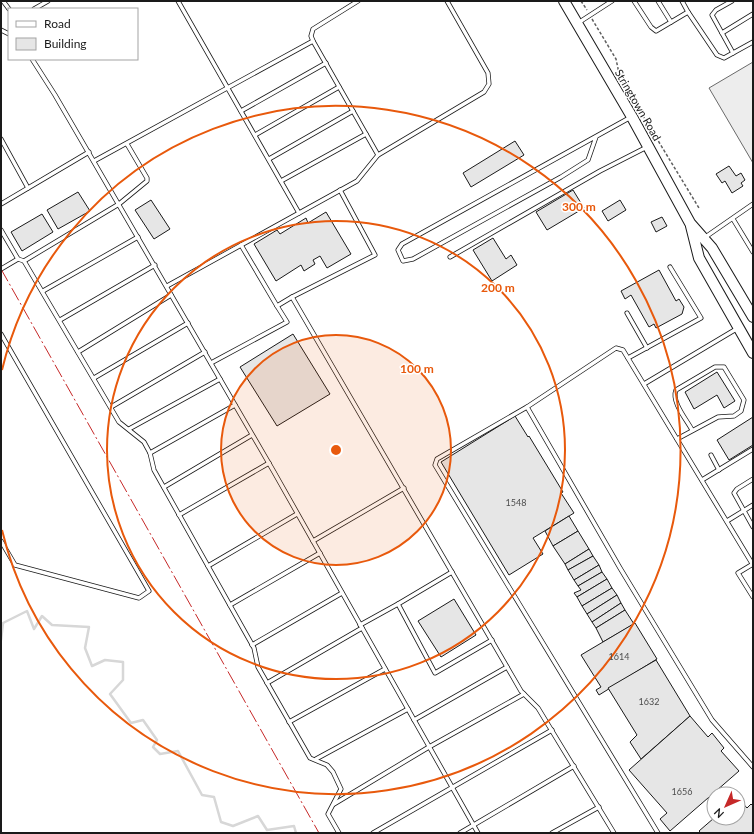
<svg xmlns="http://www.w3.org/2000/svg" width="754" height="834" viewBox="0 0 754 834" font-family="Lato,sans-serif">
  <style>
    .built { fill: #ededed; stroke: #6a6a6a }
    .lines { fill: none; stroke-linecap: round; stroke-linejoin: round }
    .stream { stroke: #d7d7d7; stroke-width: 2.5 }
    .building { fill: #e6e6e6; stroke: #1a1a1a }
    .lane-casing { stroke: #1a1a1a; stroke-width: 5 }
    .secondary-casing { stroke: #1a1a1a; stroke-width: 12 }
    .path { stroke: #5f5f5f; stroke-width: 1.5; stroke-dasharray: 3 2; stroke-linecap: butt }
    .lane { stroke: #fff; stroke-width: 3.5 }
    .secondary { stroke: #fff; stroke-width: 10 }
    .power { stroke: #c62828; stroke-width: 1; stroke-dasharray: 14 3 2 3; stroke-linecap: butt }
    .ring { fill: none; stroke: #e8590c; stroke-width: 2 }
    .labels { text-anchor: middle; stroke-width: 3; stroke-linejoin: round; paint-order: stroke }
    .number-label { font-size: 9px; fill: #4d4d4d }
    .street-label { font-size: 11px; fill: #1a1a1a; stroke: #fff }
    .centre { fill: #e8590c; stroke: #fff; stroke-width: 2 }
    .ring-label { font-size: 12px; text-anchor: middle; font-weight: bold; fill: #e8590c; stroke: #fff; stroke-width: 3; stroke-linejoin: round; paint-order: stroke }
  </style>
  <rect width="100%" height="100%" fill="#fff"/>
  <path class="built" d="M753,62V163L709,88Z"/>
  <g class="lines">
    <path class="stream" d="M1,640L3,623L27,611L34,629L42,616L52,625L89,627L85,648L92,666L105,660L123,662V680L110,694L131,723L143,720L157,740L153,747L160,754L178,751L202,795L214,797L221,822L233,826L258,816L267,830L294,826L296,833"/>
  </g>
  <g class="building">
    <path d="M515,141L524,155L471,187L463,173Z"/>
    <path d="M729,166L736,176L741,173L745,180L741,183L743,186L732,193L725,181L722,183L716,174Z"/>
    <path d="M573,190L584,208L547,230L536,212Z"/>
    <path d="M78,192L90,211L58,229L47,210Z"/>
    <path d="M151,200L170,229L154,239L135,210Z"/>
    <path d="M620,200L626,210L608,221L602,211Z"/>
    <path d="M326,212L351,254L327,268L320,256L313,260L315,264L304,271L301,265L276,281L254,244L277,230L280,234L306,218L308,223Z"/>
    <path d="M42,214L53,232L22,251L11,232Z"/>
    <path d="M662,217L667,226L656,232L651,222Z"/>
    <path d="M493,238L506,259L511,255L517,265L492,281L473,250Z"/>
    <path d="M659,270L676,301L679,299L684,307L682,314L656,328L654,324L649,327L631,295L625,299L621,291Z"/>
    <path d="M293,334L330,394L277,426L240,367Z"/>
    <path d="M717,372L735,401L724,408L717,395L694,409L685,392Z"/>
    <path d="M515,416L528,437L529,436L563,492L561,493L574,513L533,538L543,554L509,575L441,462Z"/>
    <path d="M753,417V445L729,460L717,440Z"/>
    <path d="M569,516L578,531L553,546L545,531Z"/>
    <path d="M578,531L589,549L565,564L553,546Z"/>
    <path d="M589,549L593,556L568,570L565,564Z"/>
    <path d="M593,556L599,565L574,580L568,570Z"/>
    <path d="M599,565L602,572L578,586L574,580Z"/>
    <path d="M602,572L607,579L577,597L574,593L581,590L578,586Z"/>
    <path d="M607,579L612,588L582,606L577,597Z"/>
    <path d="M612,588L617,595L587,614L582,606Z"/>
    <path d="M617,595L621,603L592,622L587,614Z"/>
    <path d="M454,599L476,635L441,657L418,621Z"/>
    <path d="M621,603L625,610L596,628L592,622Z"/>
    <path d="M625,610L634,624L603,642L596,628Z"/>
    <path d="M635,623L657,659L599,695L596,690L601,687L581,655Z"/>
    <path d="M656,660L690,716L641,759L630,742L637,735L608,688Z"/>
    <path d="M690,716L708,737L712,733L724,748L721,751L739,771L670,831L660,819L667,813L629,770Z"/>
    <path d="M738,798L747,808L751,804L753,806V833H701L699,831L714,818H738Z"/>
  </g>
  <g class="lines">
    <g class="lane-casing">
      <g id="lane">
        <path d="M3,1L9,9"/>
        <path d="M178,1L299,213"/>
        <path d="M634,1L651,27L656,31L688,12L717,55L724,58L753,42"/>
        <path d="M658,1L671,22"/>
        <path d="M682,1L688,12"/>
        <path d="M732,1L716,10L712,15L733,53"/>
        <path d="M34,9L48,1"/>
        <path d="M578,23L612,1"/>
        <path d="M1,30L9,34"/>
        <path d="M722,33L753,14"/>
        <path d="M313,41L311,36L313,29L358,1"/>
        <path d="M32,59L55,95L274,472L478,833"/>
        <path d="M241,111L326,63"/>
        <path d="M255,135L339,87"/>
        <path d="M596,137L588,160L561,177L413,259L403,261L398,250L402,244L631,117"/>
        <path d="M1,139L28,188"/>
        <path d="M269,159L353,111"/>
        <path d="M94,161L313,41L378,155"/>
        <path d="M281,181L366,134"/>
        <path d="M1,204L89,152"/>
        <path d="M733,219L753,252"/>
        <path d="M1,230L18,259L24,261L119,422L144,442L150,453L154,470L254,648L258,667L310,758L327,765L333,772L341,789L328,814L339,833"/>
        <path d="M704,238L753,204"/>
        <path d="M241,245L277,306L292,297L521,691L538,708L614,833"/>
        <path d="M450,257L600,171L647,147"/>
        <path d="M24,261L119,204L147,181V178L127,144"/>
        <path d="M1,269L18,259"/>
        <path d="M167,286L357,181L378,155L484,92L489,84L488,73L447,1"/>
        <path d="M43,291L138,237"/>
        <path d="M292,297L375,255L340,190"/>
        <path d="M627,313L647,348"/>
        <path d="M60,320L155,265"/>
        <path d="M1,334L149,591L139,598L15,565L1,541"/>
        <path d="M78,352L171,295"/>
        <path d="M628,358L701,318L670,267"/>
        <path d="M211,363L287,322L277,306"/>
        <path d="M94,378L188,323"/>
        <path d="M644,384L738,328"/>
        <path d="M111,407L205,352"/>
        <path d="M527,407L437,459L435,465L658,833"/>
        <path d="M129,429L220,379"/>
        <path d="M677,439L718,417L734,416L741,411L744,400L724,367H715L676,390C671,402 687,420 692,430"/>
        <path d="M150,453L235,405"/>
        <path d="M711,455L719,470"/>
        <path d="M753,479L737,489L734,493L753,527"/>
        <path d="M702,480L753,449"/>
        <path d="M164,487L252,435"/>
        <path d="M179,515L269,463"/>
        <path d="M727,521L753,505"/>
        <path d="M313,541L404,488"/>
        <path d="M753,564L738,573L753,597"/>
        <path d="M753,565L623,350L616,348L527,407L620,568L712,720L753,767"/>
        <path d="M208,566L297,514"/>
        <path d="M452,572L398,604L435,673L492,640"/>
        <path d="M230,605L320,553"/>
        <path d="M360,625L398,604"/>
        <path d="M252,645L342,593"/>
        <path d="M267,683L362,628"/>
        <path d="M414,720L507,667"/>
        <path d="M289,722L385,669"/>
        <path d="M316,759L408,709"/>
        <path d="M334,804L429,747L524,694"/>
        <path d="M373,833L552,730"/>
        <path d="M460,833L574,766"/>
        <path d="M552,833L599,807"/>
      </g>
    </g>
    <g class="secondary-casing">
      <g id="secondary">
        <path d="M564,1L632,117L690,223L712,248L753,317"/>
        <path d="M691,226L699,258L753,353"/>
      </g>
    </g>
    <g class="path">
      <path d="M581,1L587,10"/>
      <path d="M592,19L616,59L620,78L699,208"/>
    </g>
    <use href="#lane" class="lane"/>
    <use href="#secondary" class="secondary"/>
    <path class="power" d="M1,269L319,833"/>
  </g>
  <circle cx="336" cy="450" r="115" fill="#e8590c" fill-opacity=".12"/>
  <g class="ring">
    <circle cx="336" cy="450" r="115"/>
    <circle cx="336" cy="450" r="229"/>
    <path d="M2 370A344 344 0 1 1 2 530"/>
  </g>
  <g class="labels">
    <g class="number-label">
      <text x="516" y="506">1548</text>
      <text x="619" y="660">1614</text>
      <text x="649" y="705">1632</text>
      <text x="682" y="795">1656</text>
    </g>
    <g class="street-label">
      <text transform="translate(638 105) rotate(60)" y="4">Stringtown Road</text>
    </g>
  </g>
  <circle cx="336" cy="450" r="6" class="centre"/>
  <g class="ring-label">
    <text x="579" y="211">300 m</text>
    <text x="498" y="292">200 m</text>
    <text x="417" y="373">100 m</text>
  </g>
  <rect width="754" height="834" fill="none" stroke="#1a1a1a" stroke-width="4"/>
  <rect x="8" y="8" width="130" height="52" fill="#ffffff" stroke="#a3a3a3"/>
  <rect x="16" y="21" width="20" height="6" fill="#ffffff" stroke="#a3a3a3"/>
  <text x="44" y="28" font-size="12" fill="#1a1a1a">Road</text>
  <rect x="16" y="38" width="20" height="12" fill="#e6e6e6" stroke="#a3a3a3"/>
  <text x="44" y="48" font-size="12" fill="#1a1a1a">Building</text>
  <g transform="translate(726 806) rotate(225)"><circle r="19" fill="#ffffff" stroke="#a3a3a3"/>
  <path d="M0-3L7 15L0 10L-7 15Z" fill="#c62828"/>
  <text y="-6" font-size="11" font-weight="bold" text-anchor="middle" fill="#1a1a1a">N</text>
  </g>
</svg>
